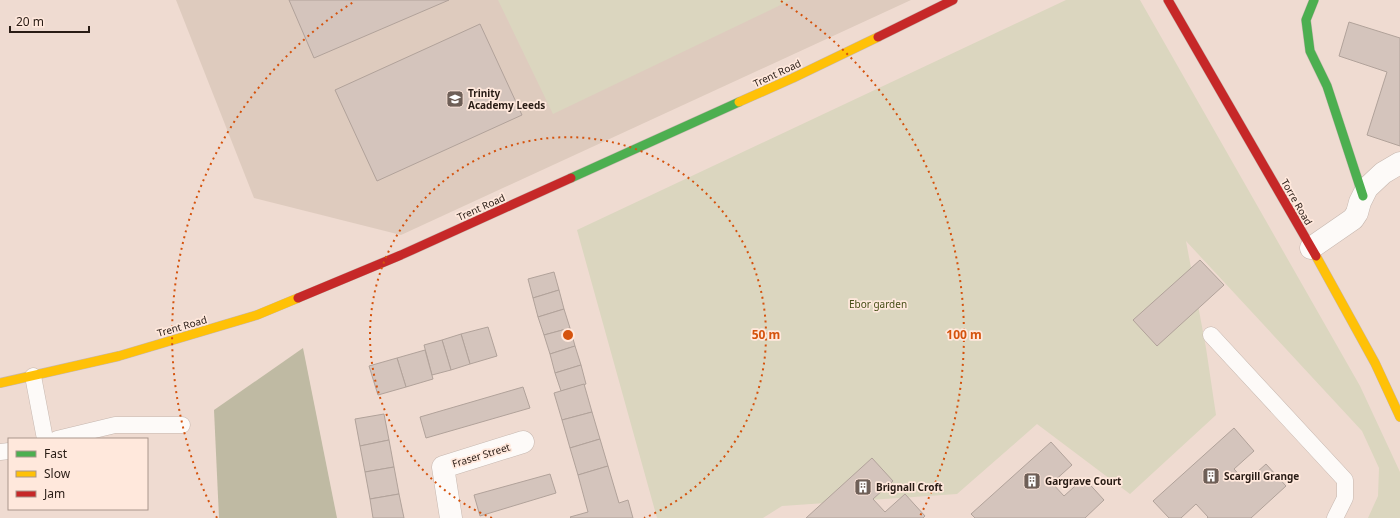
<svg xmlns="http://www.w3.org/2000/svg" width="1400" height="518" viewBox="0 0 1400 518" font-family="'Noto Sans',sans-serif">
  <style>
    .education { fill: #decbbe }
    .green { fill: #dbd6bf }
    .forest { fill: #bfbaa3 }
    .building { fill: #d4c4bc; stroke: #b1a29a }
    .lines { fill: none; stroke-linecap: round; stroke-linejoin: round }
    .lane-casing { stroke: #c6b7af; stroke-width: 17 }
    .street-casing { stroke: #c6b7af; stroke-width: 23 }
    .fast-casing { stroke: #c6b7af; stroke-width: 10 }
    .slow-casing { stroke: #c6b7af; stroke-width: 10 }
    .jam-casing { stroke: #c6b7af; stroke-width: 10 }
    .lane { stroke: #fdfaf8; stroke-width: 16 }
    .street { stroke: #fdfaf8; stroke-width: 22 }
    .fast { stroke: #4caf50; stroke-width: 9 }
    .slow { stroke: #ffc107; stroke-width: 9 }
    .jam { stroke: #c62828; stroke-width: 9 }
    .ring { fill: none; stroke: #d5530d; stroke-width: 2; stroke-dasharray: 2 4 }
    .labels { text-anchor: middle; stroke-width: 3.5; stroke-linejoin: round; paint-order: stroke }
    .street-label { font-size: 10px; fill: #291c15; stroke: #ffe8dc }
    .poi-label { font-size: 10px; font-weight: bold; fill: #291c15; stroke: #ffe8dc; text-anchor: start }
    .park-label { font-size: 10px; fill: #464e17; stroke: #ffe8dc }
    .centre { fill: #d5530d; stroke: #ffe8dc; stroke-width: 2 }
    .ring-label { font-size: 12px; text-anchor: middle; font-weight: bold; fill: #d5530d; stroke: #ffe8dc; stroke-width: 3.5; stroke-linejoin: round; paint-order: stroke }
  </style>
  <rect width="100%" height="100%" fill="#efdbd1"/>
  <path class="education" d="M176,0H911L401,235L254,198Z"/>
  <g class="green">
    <path d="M498,0H791L553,114Z"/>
    <path d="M1066,0H1140L1360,386L1400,472V518H1368L1378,496L1379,468L1362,431L1186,241L1206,348L1216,415L1130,494L1037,424L957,494L782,506L763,518H657L577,230Z"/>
  </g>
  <path class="forest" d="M303,348L337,518H219L214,410Z"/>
  <g class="building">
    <path d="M289,0H449L314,58Z"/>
    <path d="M1349,22L1400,38V146L1367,135L1387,72L1339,56Z"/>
    <path d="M480,24L522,115L377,181L335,90Z"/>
    <path d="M1200,260L1224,285L1157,346L1133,320Z"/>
    <path d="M554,272L559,290L533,298L528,279Z"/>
    <path d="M559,290L564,309L538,317L533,298Z"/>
    <path d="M564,309L570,328L544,335L538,317Z"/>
    <path d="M488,327L497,356L470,364L461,334Z"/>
    <path d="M570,328L575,346L550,354L544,335Z"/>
    <path d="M461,334L470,364L451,370L442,340Z"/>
    <path d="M442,340L451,370L432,375L424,345Z"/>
    <path d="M575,346L581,365L555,373L550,354Z"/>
    <path d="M425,350L433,379L406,387L397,358Z"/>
    <path d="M397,358L406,387L378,395L369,366Z"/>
    <path d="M581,365L586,384L561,391L555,373Z"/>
    <path d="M584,384L592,412L562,420L554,393Z"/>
    <path d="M523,387L530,408L426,438L420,417Z"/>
    <path d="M592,412L600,439L570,448L562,420Z"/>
    <path d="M384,414L389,440L360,446L355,419Z"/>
    <path d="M1234,428L1254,451L1234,469L1246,482L1266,464L1286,486L1251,518H1207L1208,517L1196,504L1181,518H1169L1153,501Z"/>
    <path d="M600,439L608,466L578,475L570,448Z"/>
    <path d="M389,440L394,467L365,472L360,446Z"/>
    <path d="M1051,442L1072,465L1052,483L1064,496L1084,478L1104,500L1085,518H975L971,514Z"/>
    <path d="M872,458L893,481L873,499L885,512L905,494L925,516L923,518H806Z"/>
    <path d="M608,466L619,503L628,500L633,518H571L570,517L588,512L578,475Z"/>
    <path d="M394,467L399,494L370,499L365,472Z"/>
    <path d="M550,474L556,493L480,516L474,495Z"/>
    <path d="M399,494L404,518H373L370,499Z"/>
  </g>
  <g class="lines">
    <g class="lane-casing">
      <g id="lane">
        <path d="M1211,335L1345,480V498L1335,518"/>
        <path d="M33,376L45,439"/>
        <path d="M57,439L115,425H182"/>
        <path d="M0,452L9,451"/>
      </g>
    </g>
    <g class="street-casing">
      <g id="street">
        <path d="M1311,248L1353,219L1357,213L1360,202L1367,188L1383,173L1400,163"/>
        <path d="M451,518L443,467L523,442"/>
      </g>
    </g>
    <g class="fast-casing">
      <g id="fast">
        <path d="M1314,0L1306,20L1310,51L1327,86L1363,196"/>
        <path d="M571,178L739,102"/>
      </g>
    </g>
    <g class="slow-casing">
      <g id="slow">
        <path d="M739,102L793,78L878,37"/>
        <path d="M1316,256L1375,363L1400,417"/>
        <path d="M0,383L119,356L257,315L298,298"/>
      </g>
    </g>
    <g class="jam-casing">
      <g id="jam">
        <path d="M1168,0L1316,256"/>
        <path d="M878,37L953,0"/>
        <path d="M298,298L401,255L571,178"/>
      </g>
    </g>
    <use href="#lane" class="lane"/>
    <use href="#street" class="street"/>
    <use href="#fast" class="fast"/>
    <use href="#slow" class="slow"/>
    <use href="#jam" class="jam"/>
  </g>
  <g class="ring">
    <path d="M492 518A198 198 0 1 1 644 518"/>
    <path d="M217 518A396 396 0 0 1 355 1M781 1A396 396 0 0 1 919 518"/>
  </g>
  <defs>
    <g id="school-square" transform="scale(0.9)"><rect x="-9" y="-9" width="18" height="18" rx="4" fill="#6e5f57" stroke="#ffe8dc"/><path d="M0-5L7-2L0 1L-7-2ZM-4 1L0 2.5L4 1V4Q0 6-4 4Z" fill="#fff"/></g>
    <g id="building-square" transform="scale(0.9)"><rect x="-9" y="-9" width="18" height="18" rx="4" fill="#6e5f57" stroke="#ffe8dc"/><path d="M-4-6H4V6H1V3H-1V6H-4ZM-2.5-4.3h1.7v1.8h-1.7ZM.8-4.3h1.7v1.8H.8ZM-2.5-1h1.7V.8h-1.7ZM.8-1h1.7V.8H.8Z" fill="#fff"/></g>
  </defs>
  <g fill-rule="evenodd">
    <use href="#school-square" x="455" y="99"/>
    <use href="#building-square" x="1211" y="476"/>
    <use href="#building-square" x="1032" y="481"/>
    <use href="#building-square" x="863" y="487"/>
  </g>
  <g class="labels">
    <g class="street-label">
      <text transform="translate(777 73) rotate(-25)" y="4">Trent Road</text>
      <text transform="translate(1297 202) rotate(60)" y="4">Torre Road</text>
      <text transform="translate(481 207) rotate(-24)" y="4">Trent Road</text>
      <text transform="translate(182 326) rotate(-16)" y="4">Trent Road</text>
      <text transform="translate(481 455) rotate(-17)" y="4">Fraser Street</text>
    </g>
    <g class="poi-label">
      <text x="468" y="97">Trinity<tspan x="468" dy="12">Academy Leeds</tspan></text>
      <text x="1224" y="480">Scargill Grange</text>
      <text x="1045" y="485">Gargrave Court</text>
      <text x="876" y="491">Brignall Croft</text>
    </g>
    <g class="park-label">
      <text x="878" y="308">Ebor garden</text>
    </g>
  </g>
  <circle cx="568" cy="335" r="6" class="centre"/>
  <g class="ring-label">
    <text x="766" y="339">50 m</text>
    <text x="964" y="339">100 m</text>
  </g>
  <rect x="8" y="438" width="140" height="72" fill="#ffe8dc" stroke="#a9968c"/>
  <rect x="16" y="451" width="20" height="6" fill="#4caf50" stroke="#a9968c"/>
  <text x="44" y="458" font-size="12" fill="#291c15">Fast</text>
  <rect x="16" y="471" width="20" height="6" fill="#ffc107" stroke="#a9968c"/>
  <text x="44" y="478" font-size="12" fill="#291c15">Slow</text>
  <rect x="16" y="491" width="20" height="6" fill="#c62828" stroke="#a9968c"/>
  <text x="44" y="498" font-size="12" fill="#291c15">Jam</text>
  <path d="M10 26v6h79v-6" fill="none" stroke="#291c15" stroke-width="2"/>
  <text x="16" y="26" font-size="12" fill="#291c15" stroke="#ffe8dc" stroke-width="3" paint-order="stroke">20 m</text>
</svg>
